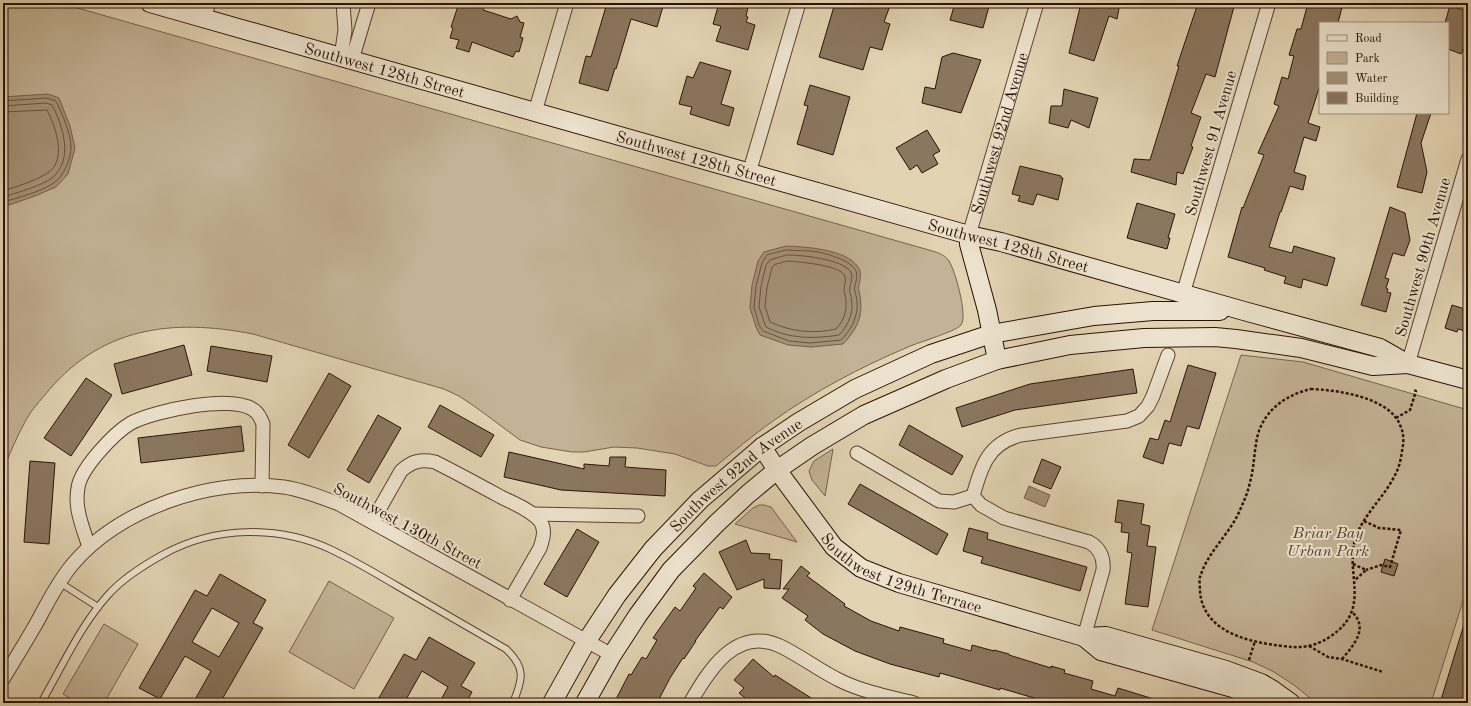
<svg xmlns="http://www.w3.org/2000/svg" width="1471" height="706" viewBox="0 0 1471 706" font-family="'Old Standard TT',serif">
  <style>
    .green { fill: #c3b295; stroke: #78624d }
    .water { fill: #a49177; stroke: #745e49 }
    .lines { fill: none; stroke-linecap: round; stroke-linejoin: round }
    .shore { stroke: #68523e; stroke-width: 1 }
    .building { fill: #8b765f; stroke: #2c1205; fill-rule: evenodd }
    .lane-casing { stroke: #5a4230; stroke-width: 8 }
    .street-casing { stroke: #5a4230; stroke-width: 15 }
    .secondary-casing { stroke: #2c1205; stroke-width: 20 }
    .path { stroke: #2c1205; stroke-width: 2.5; stroke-dasharray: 3 2; stroke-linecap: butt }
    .lane { stroke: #ece2cd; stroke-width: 6 }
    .street { stroke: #ece2cd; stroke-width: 13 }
    .secondary { stroke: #ece2cd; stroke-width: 18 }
    .labels { text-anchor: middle; stroke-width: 4; stroke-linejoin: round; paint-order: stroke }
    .street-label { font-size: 16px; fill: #2c1205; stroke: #ece2cd }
    .park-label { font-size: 16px; font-style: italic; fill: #594230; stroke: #ece2cd }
  </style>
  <rect width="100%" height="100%" fill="#e2d3b2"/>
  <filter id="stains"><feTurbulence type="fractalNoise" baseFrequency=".005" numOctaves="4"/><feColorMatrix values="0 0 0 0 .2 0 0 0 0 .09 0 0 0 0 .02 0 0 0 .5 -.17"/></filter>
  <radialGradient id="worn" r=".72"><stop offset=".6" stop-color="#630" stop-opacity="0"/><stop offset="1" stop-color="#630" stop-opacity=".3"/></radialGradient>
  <g class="green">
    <path d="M3,3H60L936,252C941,254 946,256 949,261C955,270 968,316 961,325C955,332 919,342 908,347C861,367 815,391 773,421C753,435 734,451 716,466H708L675,454L637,448L614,447L584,452H572L541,447L520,440L474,406L459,396L444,389L253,334C171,318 99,327 44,396C38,403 31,411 26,420C17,436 10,453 3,470Z"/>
    <path d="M1241,355L1303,362L1468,410V585L1431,703H1316L1294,685L1274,672L1253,662L1152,630Z"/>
    <path d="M833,449L825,496L812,480L809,471L814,461Z"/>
    <path d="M759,505H764L771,507L797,542L735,524L753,508Z"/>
    <path d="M329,581L394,618L354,689L289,652Z"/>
    <path d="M104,624L138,644L104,703H77L63,694Z"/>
  </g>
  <g class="water">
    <path d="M48,94L59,98L70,126L75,148L68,174L56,187L35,196L3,207V97Z"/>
    <path d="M786,246C806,247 846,249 858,267C864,275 857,284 859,291C864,314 859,327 843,344L811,347L788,345L760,335L756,327L750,308L752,285L758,261L764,252Z"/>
    <path d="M1029,486L1050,495L1045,507L1024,498Z"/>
  </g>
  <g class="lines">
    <g class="shore">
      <path d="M3,101L47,98L56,101C62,113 71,134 71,147C71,159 64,175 55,182C44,191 17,198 3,202"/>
      <path d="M3,106L46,103L52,105C63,126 74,160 52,178C41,186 16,193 3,197"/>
      <path d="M3,112L47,110C56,127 68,162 46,174C33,182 17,186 3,191"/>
      <path d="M787,250C797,251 808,250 818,252C828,254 852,261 856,271C859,279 853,285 855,292C861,310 854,327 841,340L810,343L789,341L763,331L759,325L754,307L756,286L762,263L767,255Z"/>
      <path d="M787,255C802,255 842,259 851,272C854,279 848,286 850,293C855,309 850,324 839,335C814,339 789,339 766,327L759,307L761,286L766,265L770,260Z"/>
      <path d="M788,261C799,262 843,265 845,277C847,283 842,288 845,295C848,307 845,320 836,329C813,334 792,332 770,322L765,306L767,287L772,268L774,265Z"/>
    </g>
  </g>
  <g class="building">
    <path d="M459,3H486L483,10L511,19L517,16L520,22L524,23L520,37L523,38L519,52L516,51L513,57L472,42L469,52L456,48L459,40L450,38L453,28L451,27Z"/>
    <path d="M607,3H664L657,27L631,19L616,69L615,68L608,91L579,83L586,56L591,57Z"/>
    <path d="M719,3H749L746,16L748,17L746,22L755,25L748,50L716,41L721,26L713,24Z"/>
    <path d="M835,3H891L884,22L890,24L882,50L870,47L863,70L819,57Z"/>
    <path d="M955,3H990L983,28L950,20Z"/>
    <path d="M1081,3H1120L1117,19L1109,16L1094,61L1069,53Z"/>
    <path d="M1198,3H1235L1215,77L1206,74L1191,113L1201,117L1191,146L1193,147L1183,174L1177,172L1176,185L1131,172L1134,159L1150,160L1179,66H1177Z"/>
    <path d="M1308,3H1343L1338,23H1320V85L1308,123L1320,127L1316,141L1304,137L1294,172L1306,176L1303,190L1290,186L1281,212H1280L1269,247L1292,253L1294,246L1335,258L1327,286L1303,279L1301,288L1284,283L1286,277L1264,270L1265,268L1228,257L1242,207L1243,208L1264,155L1258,153L1279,106L1274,104L1282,77L1288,79L1294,56L1289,55L1297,29H1301Z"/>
    <path d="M1450,5L1468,12V37L1461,54L1448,49V23H1445Z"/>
    <path d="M953,53L981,60L961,113L922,103L925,87L935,89L942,57Z"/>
    <path d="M700,62L731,71L721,104L734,108L729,126L690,114L692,107L679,104L687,76L693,78Z"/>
    <path d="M810,85L850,97L833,155L797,144L808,106L804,105Z"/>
    <path d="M1064,89L1098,98L1089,128L1071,120L1068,128L1049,123L1051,106H1062Z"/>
    <path d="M1417,113H1431L1421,143L1427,172L1422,193L1397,187Z"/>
    <path d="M927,130L940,151L933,155L938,164L922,173L917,165L910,170L896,148Z"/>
    <path d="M1020,166L1061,176V178H1063L1058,200L1037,194L1033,205L1018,201L1020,196L1012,194Z"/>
    <path d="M1137,203L1175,214L1168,238H1170L1167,249L1127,238Z"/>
    <path d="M1390,207L1405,213L1410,240L1404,256L1393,253L1385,278L1389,279L1386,288L1388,289L1387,292L1391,293L1386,312L1361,305Z"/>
    <path d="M1452,305L1468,310V332L1458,329L1457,332L1445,328Z"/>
    <path d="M184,345L192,375L122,394L114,364Z"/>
    <path d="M211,346L272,356L267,382L207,371Z"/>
    <path d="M1188,365L1216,373L1199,429L1187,426L1181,446L1169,443L1163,464L1143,457L1150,438L1158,440L1165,420L1170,422Z"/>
    <path d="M1133,369L1137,393L1015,410L962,427L956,408L1030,384Z"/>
    <path d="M329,373L351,386L309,458L288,445Z"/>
    <path d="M86,378L112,395L71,456L44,438Z"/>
    <path d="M440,405L494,435L481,457L428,427Z"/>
    <path d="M378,415L401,428L369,483L347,470Z"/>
    <path d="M909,425L963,456L952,475L899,445Z"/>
    <path d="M241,426L244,451L141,463L138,438Z"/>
    <path d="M509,452L584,469V464L609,466L610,457H626L625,467L666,470L665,496L561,490L504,477Z"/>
    <path d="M1042,459L1061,467L1051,489L1033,482Z"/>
    <path d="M30,461L55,463L49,544L24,542Z"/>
    <path d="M860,484L948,534L937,555L848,504Z"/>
    <path d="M1118,500L1144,504L1141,524L1150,526L1147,546L1156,547L1148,607L1125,604L1132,553L1127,552L1129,533L1121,532L1122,523L1115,522Z"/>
    <path d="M969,528L988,533L987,539L1087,567L1080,591L981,563L983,557L963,551Z"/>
    <path d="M577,529L599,542L567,597L544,584Z"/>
    <path d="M746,540L751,553L770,554L769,559L782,560L780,589L764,588V579L737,590L719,552Z"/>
    <path d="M1385,559L1398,564L1394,576L1381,572Z"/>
    <path d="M801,566L810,573L807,576L845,604L844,606L871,621L899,631L900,627L944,639L943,643L971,651L972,645L994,651V650L1009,654V655L1051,668V666L1065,670L1064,673L1093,681L1091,689L1115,696L1118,688L1157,700L1156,703H1051L1000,688V690L940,673L939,677L890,664L855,651L823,634L805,620L808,616L782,598L789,589H783Z"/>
    <path d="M704,573L732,597L723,609L720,607L695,641H696L684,659L683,658L670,678L657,703H614L629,674L631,675L642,657L646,659L657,640L653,638L662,625L675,607L680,611L696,588L693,586Z"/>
    <path d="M220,574L266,600L253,623L263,628L220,703H193L211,671L185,656L160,699L139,688L195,590L207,596ZM212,608L239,623L219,657L192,642Z"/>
    <path d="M1465,621H1468V703H1440Z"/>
    <path d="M429,637L475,663L461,686L472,692L466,703H439L448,687L422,671L404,703H376L404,654L416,660Z"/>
    <path d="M753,659L774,677L775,675L819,703H751L739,693L744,688L734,680Z"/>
  </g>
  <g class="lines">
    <g class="lane-casing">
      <g id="lane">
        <path d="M59,582L98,607"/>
        <path d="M41,703C62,667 80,626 108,595C123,578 144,565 164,554C215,526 279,525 332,550C355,561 377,574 399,587C434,607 470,628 506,649C526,668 523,679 513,703"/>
      </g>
    </g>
    <g class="street-casing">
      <g id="street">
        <path d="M204,18L209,3"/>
        <path d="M341,57L345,30L343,3"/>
        <path d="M352,60L369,3"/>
        <path d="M535,112L567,3"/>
        <path d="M749,173L799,3"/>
        <path id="s1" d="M969,235L1037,3"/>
        <path d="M1183,294L1269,3"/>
        <path d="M1408,364L1468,159"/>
        <path d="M857,453L939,501L954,502L973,496"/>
        <path d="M973,496C981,467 988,443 1021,435L1127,421L1139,416L1148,406L1153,396L1168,355"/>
        <path d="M973,496L981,505L1004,518L1089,542C1100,548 1104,558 1103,570L1084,637"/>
        <path d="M533,514L638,516"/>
        <path d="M372,522L401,471C412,461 421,459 435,462C457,473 479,485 501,497C513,503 531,510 540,521C546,529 543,539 540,548L510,600"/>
        <path d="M89,547C83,528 74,508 78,488C80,469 114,433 131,423C154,411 234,393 255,411C259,414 261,419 263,424L262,486"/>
        <path d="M3,679C14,661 25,643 36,624C47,604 57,583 72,565C119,509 212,477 284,487C303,490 321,497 339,504L612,655"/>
        <path d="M690,703C709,670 736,626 780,646C801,656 820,671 841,681C864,692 890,697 914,703"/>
      </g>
    </g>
    <g class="secondary-casing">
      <g id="secondary">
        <path id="s2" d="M150,3L969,235L1001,242L1244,311L1380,348L1408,364L1468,380"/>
        <path d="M969,235V244L987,310L997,360"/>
        <path id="s3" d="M762,447L777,470L834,547L861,568L899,583L1084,637L1106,636L1226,670L1261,683L1273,690L1291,703"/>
        <path d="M1084,637L1101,651L1233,688L1264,703"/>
        <path id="s4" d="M552,703L586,642L617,595L653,549L700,500L762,447L799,422L855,389L931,354L991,334L1094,316L1153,311H1220"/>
        <path d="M585,703L612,655L638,615L671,570L717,523L748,494L777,470L812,446L864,415L946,379L997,360L1070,345L1144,338L1215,337L1236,339L1301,348L1373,366L1408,364"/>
      </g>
    </g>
    <g class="path">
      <path d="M1311,389C1337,390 1389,397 1400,425C1404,433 1404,442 1402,451C1401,459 1399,468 1395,475C1385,496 1366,512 1357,534C1342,571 1374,607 1331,636C1320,644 1306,648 1293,647C1258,644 1203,636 1200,591C1200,587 1199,581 1200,577C1208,551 1230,534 1240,510C1244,501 1248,492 1250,482C1254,468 1254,453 1257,438C1263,411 1285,395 1311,389Z"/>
      <path d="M1396,418L1410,410L1416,391L1414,390"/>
      <path d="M1364,521L1379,528L1401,530L1390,567L1381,565L1366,570"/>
      <path d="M1353,564L1366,570L1355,580"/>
      <path d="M1309,646L1328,657L1342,659L1383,672"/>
      <path d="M1342,659C1354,645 1369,628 1352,612"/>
      <path d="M1249,660L1255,641"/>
    </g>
    <use href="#lane" class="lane"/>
    <use href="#street" class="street"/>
    <use href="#secondary" class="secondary"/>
  </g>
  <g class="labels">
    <g class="street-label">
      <text dy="6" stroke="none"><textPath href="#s2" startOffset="244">Southwest 128th Street</textPath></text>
      <text dy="6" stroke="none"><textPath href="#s1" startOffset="106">Southwest 92nd Avenue</textPath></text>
      <text transform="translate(1210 143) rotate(-74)" y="6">Southwest 91 Avenue</text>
      <text dy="6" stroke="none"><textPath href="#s2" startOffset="568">Southwest 128th Street</textPath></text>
      <text dy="6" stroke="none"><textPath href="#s2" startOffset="892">Southwest 128th Street</textPath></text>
      <text transform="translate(1422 257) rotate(-74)" y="6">Southwest 90th Avenue</text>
      <text dy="6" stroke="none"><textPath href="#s4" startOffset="296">Southwest 92nd Avenue</textPath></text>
      <text transform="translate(408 525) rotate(28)" y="6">Southwest 130th Street</text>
      <text dy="6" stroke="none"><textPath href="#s3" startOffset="196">Southwest 129th Terrace</textPath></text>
    </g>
    <g class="park-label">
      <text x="1328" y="538">Briar Bay<tspan x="1328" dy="18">Urban Park</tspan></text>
    </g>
  </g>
  <rect width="1471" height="706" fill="none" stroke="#e2d3b2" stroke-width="16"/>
  <rect x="4" y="4" width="1463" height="698" fill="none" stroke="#2c1205" stroke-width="2"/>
  <rect x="8" y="8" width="1455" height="690" fill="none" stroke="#2c1205"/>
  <rect x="1319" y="22" width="130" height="92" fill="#ece2cd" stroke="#9f8f7d"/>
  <rect x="1327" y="35" width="20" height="6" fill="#ece2cd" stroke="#9f8f7d"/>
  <text x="1355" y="42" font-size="12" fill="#2c1205">Road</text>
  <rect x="1327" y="52" width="20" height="12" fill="#c3b295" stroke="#9f8f7d"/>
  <text x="1355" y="62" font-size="12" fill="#2c1205">Park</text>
  <rect x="1327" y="72" width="20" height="12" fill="#a49177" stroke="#9f8f7d"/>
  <text x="1355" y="82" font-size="12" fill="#2c1205">Water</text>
  <rect x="1327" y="92" width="20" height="12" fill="#8b765f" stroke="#9f8f7d"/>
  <text x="1355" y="102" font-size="12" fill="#2c1205">Building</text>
  <rect width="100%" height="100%" filter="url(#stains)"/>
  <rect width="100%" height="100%" fill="url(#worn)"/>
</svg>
